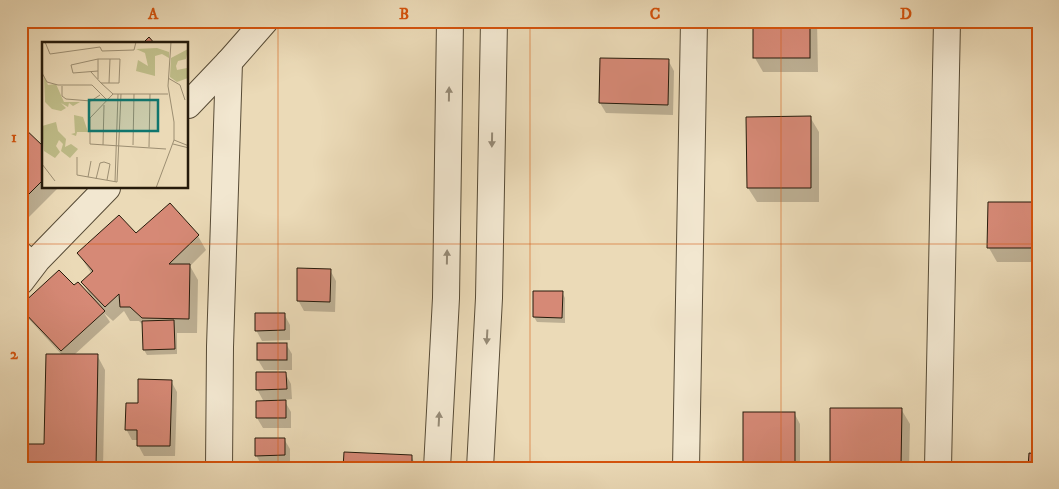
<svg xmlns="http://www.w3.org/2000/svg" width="1059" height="489" viewBox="0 0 1059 489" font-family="'IM FELL DW Pica',serif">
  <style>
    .shadow { fill: #0003 }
    .building { fill: #d68976; stroke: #261b0b }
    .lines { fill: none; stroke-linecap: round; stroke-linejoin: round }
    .service-casing { stroke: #574b36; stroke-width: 14 }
    .minor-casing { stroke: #574b36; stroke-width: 28 }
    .service { stroke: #f2e7d0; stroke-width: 12 }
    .minor { stroke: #f2e7d0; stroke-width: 26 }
    .oneway { fill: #968b77 }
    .grid { fill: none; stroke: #d5530c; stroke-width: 1; stroke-opacity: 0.55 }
    .inset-road { fill: none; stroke: #9c8e72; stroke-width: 1 }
    .view { fill: #0f766e; fill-opacity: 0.15; stroke: #0f766e; stroke-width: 2.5 }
    .inset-edge { fill: none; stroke: #261b0b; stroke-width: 2.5 }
    .neatline { fill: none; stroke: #d5530c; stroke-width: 2 }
    .grid-label { font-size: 16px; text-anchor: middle; font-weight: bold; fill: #d5530c }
  </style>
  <rect width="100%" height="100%" fill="#ebdab7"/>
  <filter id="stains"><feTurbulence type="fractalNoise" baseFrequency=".004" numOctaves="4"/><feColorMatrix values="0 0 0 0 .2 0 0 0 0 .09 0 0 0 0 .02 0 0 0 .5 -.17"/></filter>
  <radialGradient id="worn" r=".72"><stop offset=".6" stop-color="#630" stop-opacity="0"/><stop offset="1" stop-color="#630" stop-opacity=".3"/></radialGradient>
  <g class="shadow">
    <path d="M754,21H817L818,72H763L755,58Z"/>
    <path d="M668,60L674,71L673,115L606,113L600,103Z"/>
    <path d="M21,71L22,72V103H21Z"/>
    <path d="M810,117L819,132V202H757L748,188Z"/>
    <path d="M21,126L44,149V188H58L21,225Z"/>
    <path d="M1038,203V262H997L989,248Z"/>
    <path d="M136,235L198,236L206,250L190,266L198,280L197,333H177V354L147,355L144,350L143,325L139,321H130L124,311L113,321L104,313L110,322L74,355H97L105,370L103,468H21L45,445L62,355L27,317L21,307L73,287L90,295L83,282L92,274L78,253Z"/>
    <path d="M330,270L336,281L335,312L304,311L298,300Z"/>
    <path d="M562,292L565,298V323L537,322L534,317Z"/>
    <path d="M284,314L290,325V340L262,341L256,330Z"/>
    <path d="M286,344L292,354V370H264L258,360Z"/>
    <path d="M285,373L291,384L292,399L284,400L291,412V428H263L257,418L264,402L257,389Z"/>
    <path d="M171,381L177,392L175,456H144L138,445V440H132L126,429L139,404Z"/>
    <path d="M901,409L910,424L909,468H833L831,465Z"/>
    <path d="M794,413L800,424V468H744Z"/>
    <path d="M284,439L290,449V465L262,466L256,455Z"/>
    <path d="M411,456L417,468H344Z"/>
  </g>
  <g class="building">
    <rect x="753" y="21" width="57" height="37"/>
    <path d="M149,37L155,44H142Z"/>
    <path d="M600,58L669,59L668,105L599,103Z"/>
    <path d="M811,116V188H747L746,117Z"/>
    <path d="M21,125L44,147V179L21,202Z"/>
    <path d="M988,202H1038V248H987Z"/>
    <path d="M170,203L199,235L169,264H190L189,319L142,318L130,307H120L119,294L105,307L81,282L93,271L77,253L119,215L136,233Z"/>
    <path d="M297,268L331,269L330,302L297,301Z"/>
    <path d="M59,270L74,285L78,282L105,311L61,351L21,309V305Z"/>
    <path d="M533,291H563L562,318L533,317Z"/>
    <path d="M255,313H285V330L255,331Z"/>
    <path d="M174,320L175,349L143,350L142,321Z"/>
    <rect x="257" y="343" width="30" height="17"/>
    <path d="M46,354H98L96,468H21V444H44Z"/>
    <path d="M256,372H286L287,389L256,390Z"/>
    <path d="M138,379L172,380L170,446H137V430H125L126,403H138Z"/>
    <path d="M286,400V418H256V401Z"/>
    <path d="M830,408H902L901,466L830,465Z"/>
    <rect x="743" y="412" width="52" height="56"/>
    <path d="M255,438H285V455L255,456Z"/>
    <path d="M344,452L412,455V468H343Z"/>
    <path d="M1029,453L1038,454V468H1028Z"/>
  </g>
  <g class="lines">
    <g class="service-casing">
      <path id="service" d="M21,246L37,260"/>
    </g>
    <g class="minor-casing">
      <g id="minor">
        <path d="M188,105L229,62L265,21"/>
        <path d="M21,281L37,260L107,188"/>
        <path d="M219,468L220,347L229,62"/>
        <path d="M437,468L446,298L450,21"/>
        <path d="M480,468L489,298L494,21"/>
        <path d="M686,468L694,21"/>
        <path d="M938,468L947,21"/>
      </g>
    </g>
    <use href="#service" class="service"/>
    <use href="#minor" class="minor"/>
  </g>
  <defs><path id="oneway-solid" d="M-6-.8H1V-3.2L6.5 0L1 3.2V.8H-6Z" transform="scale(1.25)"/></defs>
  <g class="oneway">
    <use href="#oneway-solid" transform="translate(449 94) rotate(-89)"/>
    <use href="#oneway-solid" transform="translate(492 140) rotate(91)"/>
    <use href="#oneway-solid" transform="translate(447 257) rotate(-89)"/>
    <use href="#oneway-solid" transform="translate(487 337) rotate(93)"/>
    <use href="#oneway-solid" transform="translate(439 419) rotate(-87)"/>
  </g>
  <path class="grid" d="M278,21V468M530,21V468M781,21V468M21,244H1038"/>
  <g transform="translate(42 42)">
    <rect width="146" height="146" fill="#ebdab7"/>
    <path d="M115,6L127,10V16L120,12L113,14V34L94,29L96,18L106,24L103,11L94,7ZM146,7L144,17L136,19L134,24L135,28L145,26L146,36L135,40L128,35L129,16ZM2,34L6,43L14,42L22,60H38L31,64L27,61L26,65L19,61L24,66L19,69L10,67L3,60ZM32,73L41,75L46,90H35L34,94L29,92L33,91ZM14,80L16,89L24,97L23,105L29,102L36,107L28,116L19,109L21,102L17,98L14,104L18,110L13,116L2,109L0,84Z" fill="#bfbd89"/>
    <path class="inset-road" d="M3,0L8,12L58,5L60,9L92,8L94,0M56,17L29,23L31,31L56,29M68,17H78L77,41H67ZM49,30L59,41H67M0,31L5,40L16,43H50L65,58M126,36L138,43L143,58M56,37V17H68M59,41L71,52H126M20,44V54L24,57L49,59L58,53M71,52L48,76V102L124,107M132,98L147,104M131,102L147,106M61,103L62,63M91,103L92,52M107,105L108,52M35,115V133L75,140L79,52M0,122L13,139M46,135L49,119M54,137L58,121L62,120L68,122L65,138M73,140L76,52M114,146L132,98V80L126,44L129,0"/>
    <path class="view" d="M47,58H116V89H47Z"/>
    <rect width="146" height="146" class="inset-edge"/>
  </g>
  <rect width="1059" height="489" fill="none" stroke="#ebdab7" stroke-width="55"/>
  <rect x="28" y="28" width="1004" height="434" class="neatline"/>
  <g class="grid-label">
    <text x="153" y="19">A</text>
    <text x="404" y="19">B</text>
    <text x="655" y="19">C</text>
    <text x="906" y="19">D</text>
    <text x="14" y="142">1</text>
    <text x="14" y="359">2</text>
  </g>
  <rect width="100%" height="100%" filter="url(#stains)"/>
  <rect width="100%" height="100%" fill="url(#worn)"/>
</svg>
